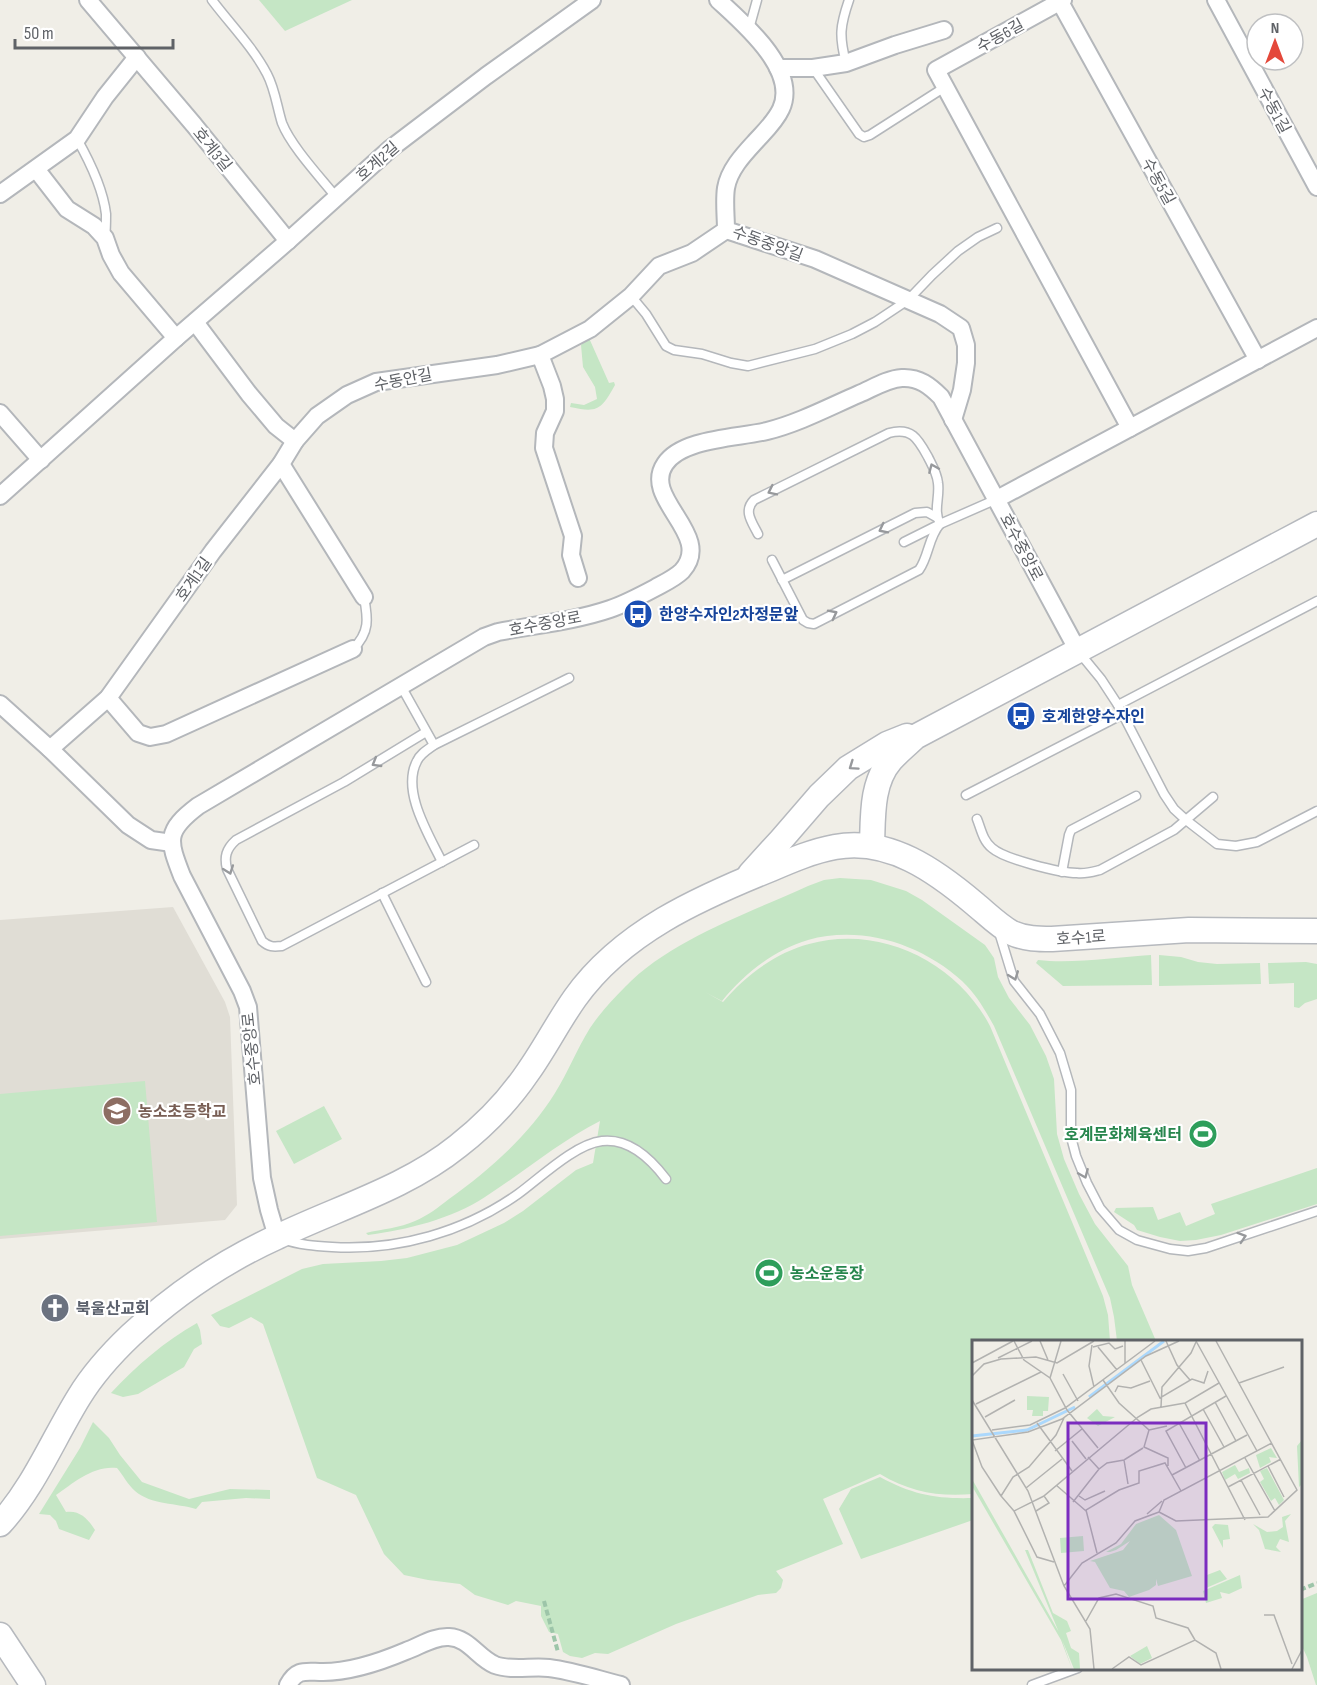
<svg xmlns="http://www.w3.org/2000/svg" width="1317" height="1685" viewBox="0 0 1317 1685" font-family="'Sofia Sans Condensed','Noto Sans KR',sans-serif">
  <style>
    .education { fill: #e0ddd5 }
    .green { fill: #c5e6c5 }
    .lines { fill: none; stroke-linecap: round; stroke-linejoin: round }
    .lane-casing { stroke: #b4b7bb; stroke-width: 11 }
    .street-casing { stroke: #b4b7bb; stroke-width: 20 }
    .secondary-casing { stroke: #b6b9be; stroke-width: 27 }
    .path { stroke: #9dc5a9; stroke-width: 4; stroke-dasharray: 6 3; stroke-linecap: butt }
    .lane { stroke: #fff; stroke-width: 8 }
    .street { stroke: #fff; stroke-width: 16 }
    .secondary { stroke: #fff; stroke-width: 24 }
    .oneway { stroke: #97999c }
    .labels { text-anchor: middle; stroke-width: 4.5; stroke-linejoin: round; paint-order: stroke }
    .street-label { font-size: 16px; fill: #5f6267; stroke: #fff }
    .transit-label { font-size: 16px; font-weight: bold; fill: #164399; stroke: #fff; text-anchor: start }
    .education-label { font-size: 16px; font-weight: bold; fill: #785e54; stroke: #fff; text-anchor: start }
    .leisure-label { font-size: 16px; font-weight: bold; fill: #27864d; stroke: #fff; text-anchor: end }
    .worship-label { font-size: 16px; font-weight: bold; fill: #5b616d; stroke: #fff; text-anchor: start }
    .inset-river { fill: none; stroke: #abd8fc; stroke-width: 3 }
    .inset-road { fill: none; stroke: #b2b2b0; stroke-width: 1.5 }
    .view { fill: #7b2cbf; fill-opacity: 0.15; stroke: #7b2cbf; stroke-width: 3 }
    .inset-edge { fill: none; stroke: #5f6267; stroke-width: 3 }
  </style>
  <rect width="100%" height="100%" fill="#f0eee7"/>
  <path class="education" d="M173,907L225,1002L230,1017L237,1205L225,1220L0,1239V920Z"/>
  <g class="green">
    <path d="M259,0H352L285,31Z"/>
    <path d="M589,338L609,383L614,382L615,385C601,410 598,413 570,407L571,403L584,405L597,399L595,387L583,367L581,345Z"/>
    <path d="M840,878L871,880L906,891L922,900L985,945L994,958L998,977L1009,998L1030,1025L1046,1056L1054,1079L1057,1134L1064,1159L1079,1194L1095,1224L1128,1266L1132,1285L1156,1341H1117L1114,1317L1110,1298L994,1026C985,1010 976,994 962,981C921,944 862,925 808,940C774,950 744,974 722,1001L705,992L723,1002C745,976 775,953 809,944C880,924 957,962 990,1026L1103,1296L1108,1315L1110,1341L974,1342L973,1494C939,1497 910,1492 880,1474L823,1499L843,1544L776,1571L783,1580L781,1588L776,1593L758,1595L676,1624L608,1654L595,1653L582,1658L570,1656L563,1652L558,1634L549,1632L541,1616V1606L516,1601L508,1605L475,1595L460,1584L428,1580L404,1575L384,1554L356,1495L317,1478L263,1324L251,1317L229,1328L220,1326L211,1315L302,1269L323,1264L381,1261L407,1258L457,1245L504,1223L523,1211L576,1170L593,1163L600,1121C559,1142 524,1172 485,1197C452,1219 406,1230 368,1235L366,1233C382,1229 400,1228 415,1221C427,1216 439,1207 449,1199C490,1170 529,1135 555,1093C568,1072 577,1049 590,1028C600,1013 613,999 625,987C670,940 749,913 808,886L824,880Z"/>
    <path d="M1151,955L1152,985L1063,986L1036,963L1038,960C1073,964 1116,957 1151,955Z"/>
    <path d="M1159,955L1181,957L1198,962L1217,964L1260,963L1261,984L1159,986Z"/>
    <path d="M1306,962L1317,964V999L1305,1003L1299,1008L1294,1007V983L1269,984L1268,963Z"/>
    <path d="M145,1081L157,1222L0,1236V1094Z"/>
    <path d="M324,1106L342,1139L294,1164L276,1131Z"/>
    <path d="M1317,1168V1204L1221,1235L1196,1240L1180,1241L1160,1237L1137,1230L1134,1225L1114,1212L1116,1208L1153,1207L1158,1220L1180,1212L1186,1226L1215,1214L1211,1204Z"/>
    <path d="M197,1323L200,1330L202,1344L194,1349L184,1367L138,1394L123,1397L111,1393C137,1365 164,1342 197,1323Z"/>
    <path d="M93,1422L109,1438L120,1455L142,1482L189,1499L230,1489L270,1490V1499L246,1498L202,1502L196,1509C177,1503 151,1505 135,1491C128,1485 123,1475 117,1468C94,1465 73,1483 56,1495L66,1512C80,1510 88,1519 95,1530L89,1540L59,1529L56,1521L50,1515L39,1514L80,1448Z"/>
    <path d="M880,1477C913,1495 937,1499 973,1498V1520L861,1559L839,1509L851,1489Z"/>
    <path d="M1317,1593V1685H1316L1307,1657L1301,1644L1300,1600Z"/>
  </g>
  <g class="lines">
    <g class="lane-casing">
      <g id="lane">
        <path d="M212,0C230,24 253,47 267,74C275,89 277,107 282,123C291,146 320,177 336,197"/>
        <path d="M749,29L757,0"/>
        <path d="M846,63C839,36 840,26 849,0"/>
        <path d="M813,68L859,134L864,137L870,135L945,87"/>
        <path d="M77,139C90,162 103,188 106,214C106,221 106,230 105,237"/>
        <path d="M631,296L646,314L666,346L674,350L702,354L731,363L748,366L815,349L852,334L875,322L908,300L932,275L958,251L978,237L997,228"/>
        <path d="M758,534C752,522 743,511 754,500L889,433C912,427 918,439 928,457C932,465 937,473 938,483C940,498 933,510 940,524"/>
        <path d="M904,542L940,524L997,499"/>
        <path d="M772,560L803,620L808,623L814,624L919,570C929,556 928,538 940,524"/>
        <path d="M782,580L915,513L927,512L936,517"/>
        <path d="M353,649C370,632 368,619 364,597"/>
        <path d="M1078,651L1101,679L1118,705L1164,794L1174,809L1186,820L1217,844L1236,846L1257,842L1317,811"/>
        <path d="M401,686L434,745"/>
        <path d="M1118,705L1317,601"/>
        <path d="M426,732L344,782L236,840C226,849 224,857 227,869L262,941C269,947 273,947 282,946L474,845"/>
        <path d="M966,795L1123,714"/>
        <path d="M977,819C981,829 983,841 992,848C1004,859 1060,873 1077,873C1086,874 1092,872 1100,870L1174,830L1213,797"/>
        <path d="M442,862C429,835 401,791 417,761C420,754 427,750 434,745L569,678"/>
        <path d="M1062,872L1069,835L1071,830L1136,796"/>
        <path d="M382,893L426,982"/>
        <path d="M999,932L1014,981L1040,1014L1060,1053L1071,1090V1137L1076,1156L1087,1183L1100,1208L1119,1230L1137,1240L1170,1249L1188,1251L1206,1248L1317,1211"/>
        <path d="M283,1239C299,1245 315,1246 332,1247C398,1251 464,1232 518,1194C540,1178 575,1144 602,1141C629,1138 651,1159 666,1179"/>
        <path d="M1032,1685L1078,1668"/>
      </g>
    </g>
    <g class="street-casing">
      <g id="street">
        <path d="M88,0L194,125L288,241"/>
        <path d="M718,0C743,23 799,70 781,109C775,122 764,132 755,142C743,155 729,170 726,188C724,201 726,217 726,230L815,259L940,314L961,328L966,345V363L962,390L953,420"/>
        <path d="M1063,0L936,70L1130,428"/>
        <path d="M1216,0L1317,187"/>
        <path d="M1060,2L1258,360"/>
        <path d="M778,68H813L846,63L895,45L944,30"/>
        <path d="M36,169L67,209L94,226L105,238L111,255L121,273L176,338"/>
        <path d="M0,194L77,139L105,97L137,57"/>
        <path d="M195,322L249,394L276,426L295,441L317,416L347,395L376,382L497,365L540,355L590,329L631,296L659,266L692,253L726,230"/>
        <path d="M540,355L552,386L555,399V411L545,433L544,448L573,536L571,555L578,578"/>
        <path d="M0,413L41,460"/>
        <path d="M281,464L364,597"/>
        <path d="M0,496L176,338L288,241L390,149L486,76L592,0"/>
        <path d="M997,499L1317,328"/>
        <path d="M108,698L138,733L150,737L166,734L353,649"/>
        <path d="M0,704L50,749L128,825L151,840L172,843"/>
        <path d="M50,749L108,698L213,551L281,464L295,441"/>
        <path d="M277,1237L269,1210L262,1178L248,1007L242,991L182,876C168,840 165,831 198,806L484,637L498,632C534,625 575,621 610,609C625,604 640,596 655,588C664,583 675,578 682,571C715,535 641,499 665,464C682,438 738,438 767,431C799,423 829,407 859,394C873,388 887,379 902,378C919,377 930,386 941,397L1078,651"/>
        <path d="M288,1685C297,1668 306,1672 323,1672C351,1672 380,1662 406,1651C420,1646 434,1636 449,1637C469,1638 478,1658 495,1665C511,1671 532,1666 549,1668C573,1671 597,1679 621,1685"/>
      </g>
    </g>
    <g class="secondary-casing">
      <g id="secondary">
        <path d="M872,846C873,817 871,783 891,760C898,752 907,745 915,737L1317,524"/>
        <path d="M750,874L781,840L819,796L848,768L887,744L907,736"/>
        <path d="M0,1524C34,1487 53,1439 79,1397C93,1374 111,1354 131,1335C174,1295 224,1261 277,1237C337,1208 406,1188 458,1146C485,1125 509,1100 528,1072C545,1048 558,1022 575,998C622,932 699,898 771,869C792,860 813,851 835,847C889,837 936,871 975,904C986,913 999,926 1012,933C1025,939 1039,939 1052,939L1189,930L1317,931"/>
        <path d="M0,1635L33,1685"/>
      </g>
    </g>
    <g class="path">
      <path d="M1300,1590L1317,1583"/>
      <path d="M544,1601L558,1652"/>
    </g>
    <use href="#lane" class="lane"/>
    <use href="#street" class="street"/>
    <use href="#secondary" class="secondary"/>
  </g>
  <defs><path id="oneway-chevron" d="M-2-3.5L2.5 0L-2 3.5" fill="none" stroke-width="1.6" stroke-linecap="round" stroke-linejoin="round" transform="scale(1.5)"/></defs>
  <g class="oneway">
    <use href="#oneway-chevron" transform="translate(933 468) rotate(-113)"/>
    <use href="#oneway-chevron" transform="translate(772 491) rotate(154)"/>
    <use href="#oneway-chevron" transform="translate(883 529) rotate(153)"/>
    <use href="#oneway-chevron" transform="translate(833 614) rotate(-27)"/>
    <use href="#oneway-chevron" transform="translate(376 763) rotate(149)"/>
    <use href="#oneway-chevron" transform="translate(853 766) rotate(145)"/>
    <use href="#oneway-chevron" transform="translate(229 870) rotate(70)"/>
    <use href="#oneway-chevron" transform="translate(1014 976) rotate(69)"/>
    <use href="#oneway-chevron" transform="translate(1084 1174) rotate(67)"/>
    <use href="#oneway-chevron" transform="translate(1242 1237) rotate(-18)"/>
  </g>
  <defs>
    <g id="bus-disc" transform="scale(1.5)"><circle r="9.5" fill="#1a4fb4" stroke="#fff"/><path d="M-5-6H5V4H4V6H2V4H-2V6H-4V4H-5ZM-3.5-4V0h7V-4ZM-3.5 1.2v1.5H-2V1.2ZM2 1.2v1.5H3.5V1.2Z" fill="#fff"/></g>
    <g id="school-disc" transform="scale(1.5)"><circle r="9.5" fill="#8d6e63" stroke="#fff"/><path d="M0-5L7-2L0 1L-7-2ZM-4 1L0 2.5L4 1V4Q0 6-4 4Z" fill="#fff"/></g>
    <g id="stadium-disc" transform="scale(1.5)"><circle r="9.5" fill="#2e9e5b" stroke="#fff"/><path d="M0-5a6.5 5 0 1 0 0 10a6.5 5 0 1 0 0-10ZM-3.5-1.8h7v3.6h-7Z" fill="#fff"/></g>
    <g id="church-disc" transform="scale(1.5)"><circle r="9.5" fill="#6b7280" stroke="#fff"/><path d="M-1.2-6h2.4v3.5h3.3v2.4h-3.3V6h-2.4V-.1h-3.3v-2.4h3.3Z" fill="#fff"/></g>
  </defs>
  <g fill-rule="evenodd">
    <use href="#bus-disc" x="638" y="614"/>
    <use href="#bus-disc" x="1021" y="716"/>
    <use href="#school-disc" x="117" y="1111"/>
    <use href="#stadium-disc" x="1203" y="1134"/>
    <use href="#stadium-disc" x="769" y="1273"/>
    <use href="#church-disc" x="55" y="1308"/>
  </g>
  <g class="labels">
    <g class="street-label">
      <text transform="translate(1000 35) rotate(-29)" y="6">수동6길</text>
      <text transform="translate(1275 110) rotate(62)" y="6">수동1길</text>
      <text transform="translate(213 149) rotate(51)" y="6">호계3길</text>
      <text transform="translate(377 161) rotate(-41)" y="6">호계2길</text>
      <text transform="translate(1159 181) rotate(61)" y="6">수동5길</text>
      <text transform="translate(768 243) rotate(20)" y="6">수동중앙길</text>
      <text transform="translate(403 379) rotate(-11)" y="6">수동안길</text>
      <text transform="translate(1022 547) rotate(62)" y="6">호수중앙로</text>
      <text transform="translate(193 579) rotate(-55)" y="6">호계1길</text>
      <text transform="translate(545 623) rotate(-11)" y="6">호수중앙로</text>
      <text transform="translate(1081 937) rotate(-4)" y="6">호수1로</text>
      <text transform="translate(251 1049) rotate(-96)" y="6">호수중앙로</text>
    </g>
    <g class="transit-label">
      <text x="659" y="620">한양수자인2차정문앞</text>
      <text x="1042" y="722">호계한양수자인</text>
    </g>
    <g class="education-label">
      <text x="138" y="1117">농소초등학교</text>
    </g>
    <g class="leisure-label">
      <text x="1182" y="1140">호계문화체육센터</text>
      <text x="790" y="1279" text-anchor="start">농소운동장</text>
    </g>
    <g class="worship-label">
      <text x="76" y="1314">북울산교회</text>
    </g>
  </g>
  <g transform="translate(972 1340)">
    <rect width="330" height="330" fill="#f0eee7"/>
    <path d="M55,56L77,57L76,71H71V76H60L61,70H55ZM125,69L131,76L143,77L126,86L115,78ZM330,100V144L327,147L325,106ZM299,108L305,118L297,117L299,122L288,128L284,115ZM263,125L267,132L277,128L278,133L266,139L263,134L253,140L250,132ZM295,128L312,160L307,165L303,158L299,161L288,142L292,139L288,131ZM0,139L88,294L100,329L89,300L0,146ZM319,174L313,181L317,202L308,199L304,207L309,212L293,209L287,190L281,184L295,192L305,191L311,187L310,177ZM187,175L204,190L220,236L186,246L184,239V245L177,250L157,257L152,251L138,248L123,222L118,221L151,210L158,201L144,210L138,212H134L149,204L164,184ZM243,184L256,185L258,199L251,200V208L240,187ZM111,196L112,211L89,213L88,198ZM53,210H56L81,273L95,281L99,291L94,293L99,308L107,313L108,329H102ZM248,230L255,239L234,248L235,235ZM268,235L270,248L257,254L248,252L250,258L234,263L231,251ZM175,306L180,318L168,324L158,316Z" fill="#c5e6c5"/>
    <path class="inset-river" d="M117,57L192,1M0,96L55,90L103,67"/>
    <path class="inset-road" d="M42,1L52,20L78,38L95,70L126,108M68,1L76,20M153,1V23M194,1L205,25L218,40M224,1L285,111M120,5L117,26L122,47M121,7L137,3L143,9L151,6M126,7L145,30M26,18L60,1M169,20L188,58L220,39L232,43L236,31M0,23L41,1M91,34L106,61M0,36L12,24L29,19L64,17L85,23L122,1M78,38L89,1M131,40L147,63L177,90L172,107L196,118V126M247,43L213,63L273,180M267,43L312,27M143,52L146,46L159,48L178,41M0,60L56,151L92,246L118,289L122,329M243,62L264,101M4,64L69,32M189,67L190,47L219,13L224,2M231,69L252,107M13,77L43,60M65,83L100,131M207,83L228,121M20,90L58,85L93,68L183,1M177,90L195,86M100,101L114,119M83,111L110,89M116,117L127,129L135,123L152,120L171,108M273,118L303,171M152,120L156,144M296,126L312,157M214,128L194,91L254,56M200,135L275,95M269,140L288,175M84,145L114,171M256,147L309,119M54,148L90,119M29,156L10,127L0,100L56,92L90,79L174,16L207,1M72,156L42,171L65,217L82,222M107,156L113,160L133,151M101,162L127,129M42,171L29,156L41,137L57,127L84,95L92,78M64,171L77,163L72,156L166,77L179,69L213,63M187,172L204,181L296,177L325,150L244,1M187,172L192,160L300,103M175,174L190,161M125,213L114,170L147,150L167,143V131L193,123L209,151M92,246L110,223L144,203L163,181L187,172M292,275H302L320,324M114,281L127,258L144,254L181,266L184,278L216,288L223,300M140,329L157,317L169,325L223,300L244,313L249,329M320,329L330,310"/>
    <path class="view" d="M96,83H234V259H96Z"/>
    <rect width="330" height="330" class="inset-edge"/>
  </g>
  <g transform="translate(1275 42)"><circle r="28" fill="#ffffff" stroke="#bfc0c2" stroke-width="1.5"/>
  <path d="M0-4.5L10 22L0 15L-10 22Z" fill="#e4483a"/>
  <text y="-9" font-size="16" font-weight="bold" text-anchor="middle" fill="#5f6267">N</text>
  </g>
  <path d="M15 39v9h158v-9" fill="none" stroke="#5f6267" stroke-width="3"/>
  <text x="24" y="39" font-size="18" fill="#5f6267" stroke="#ffffff" stroke-width="4.5" paint-order="stroke">50 m</text>
</svg>
